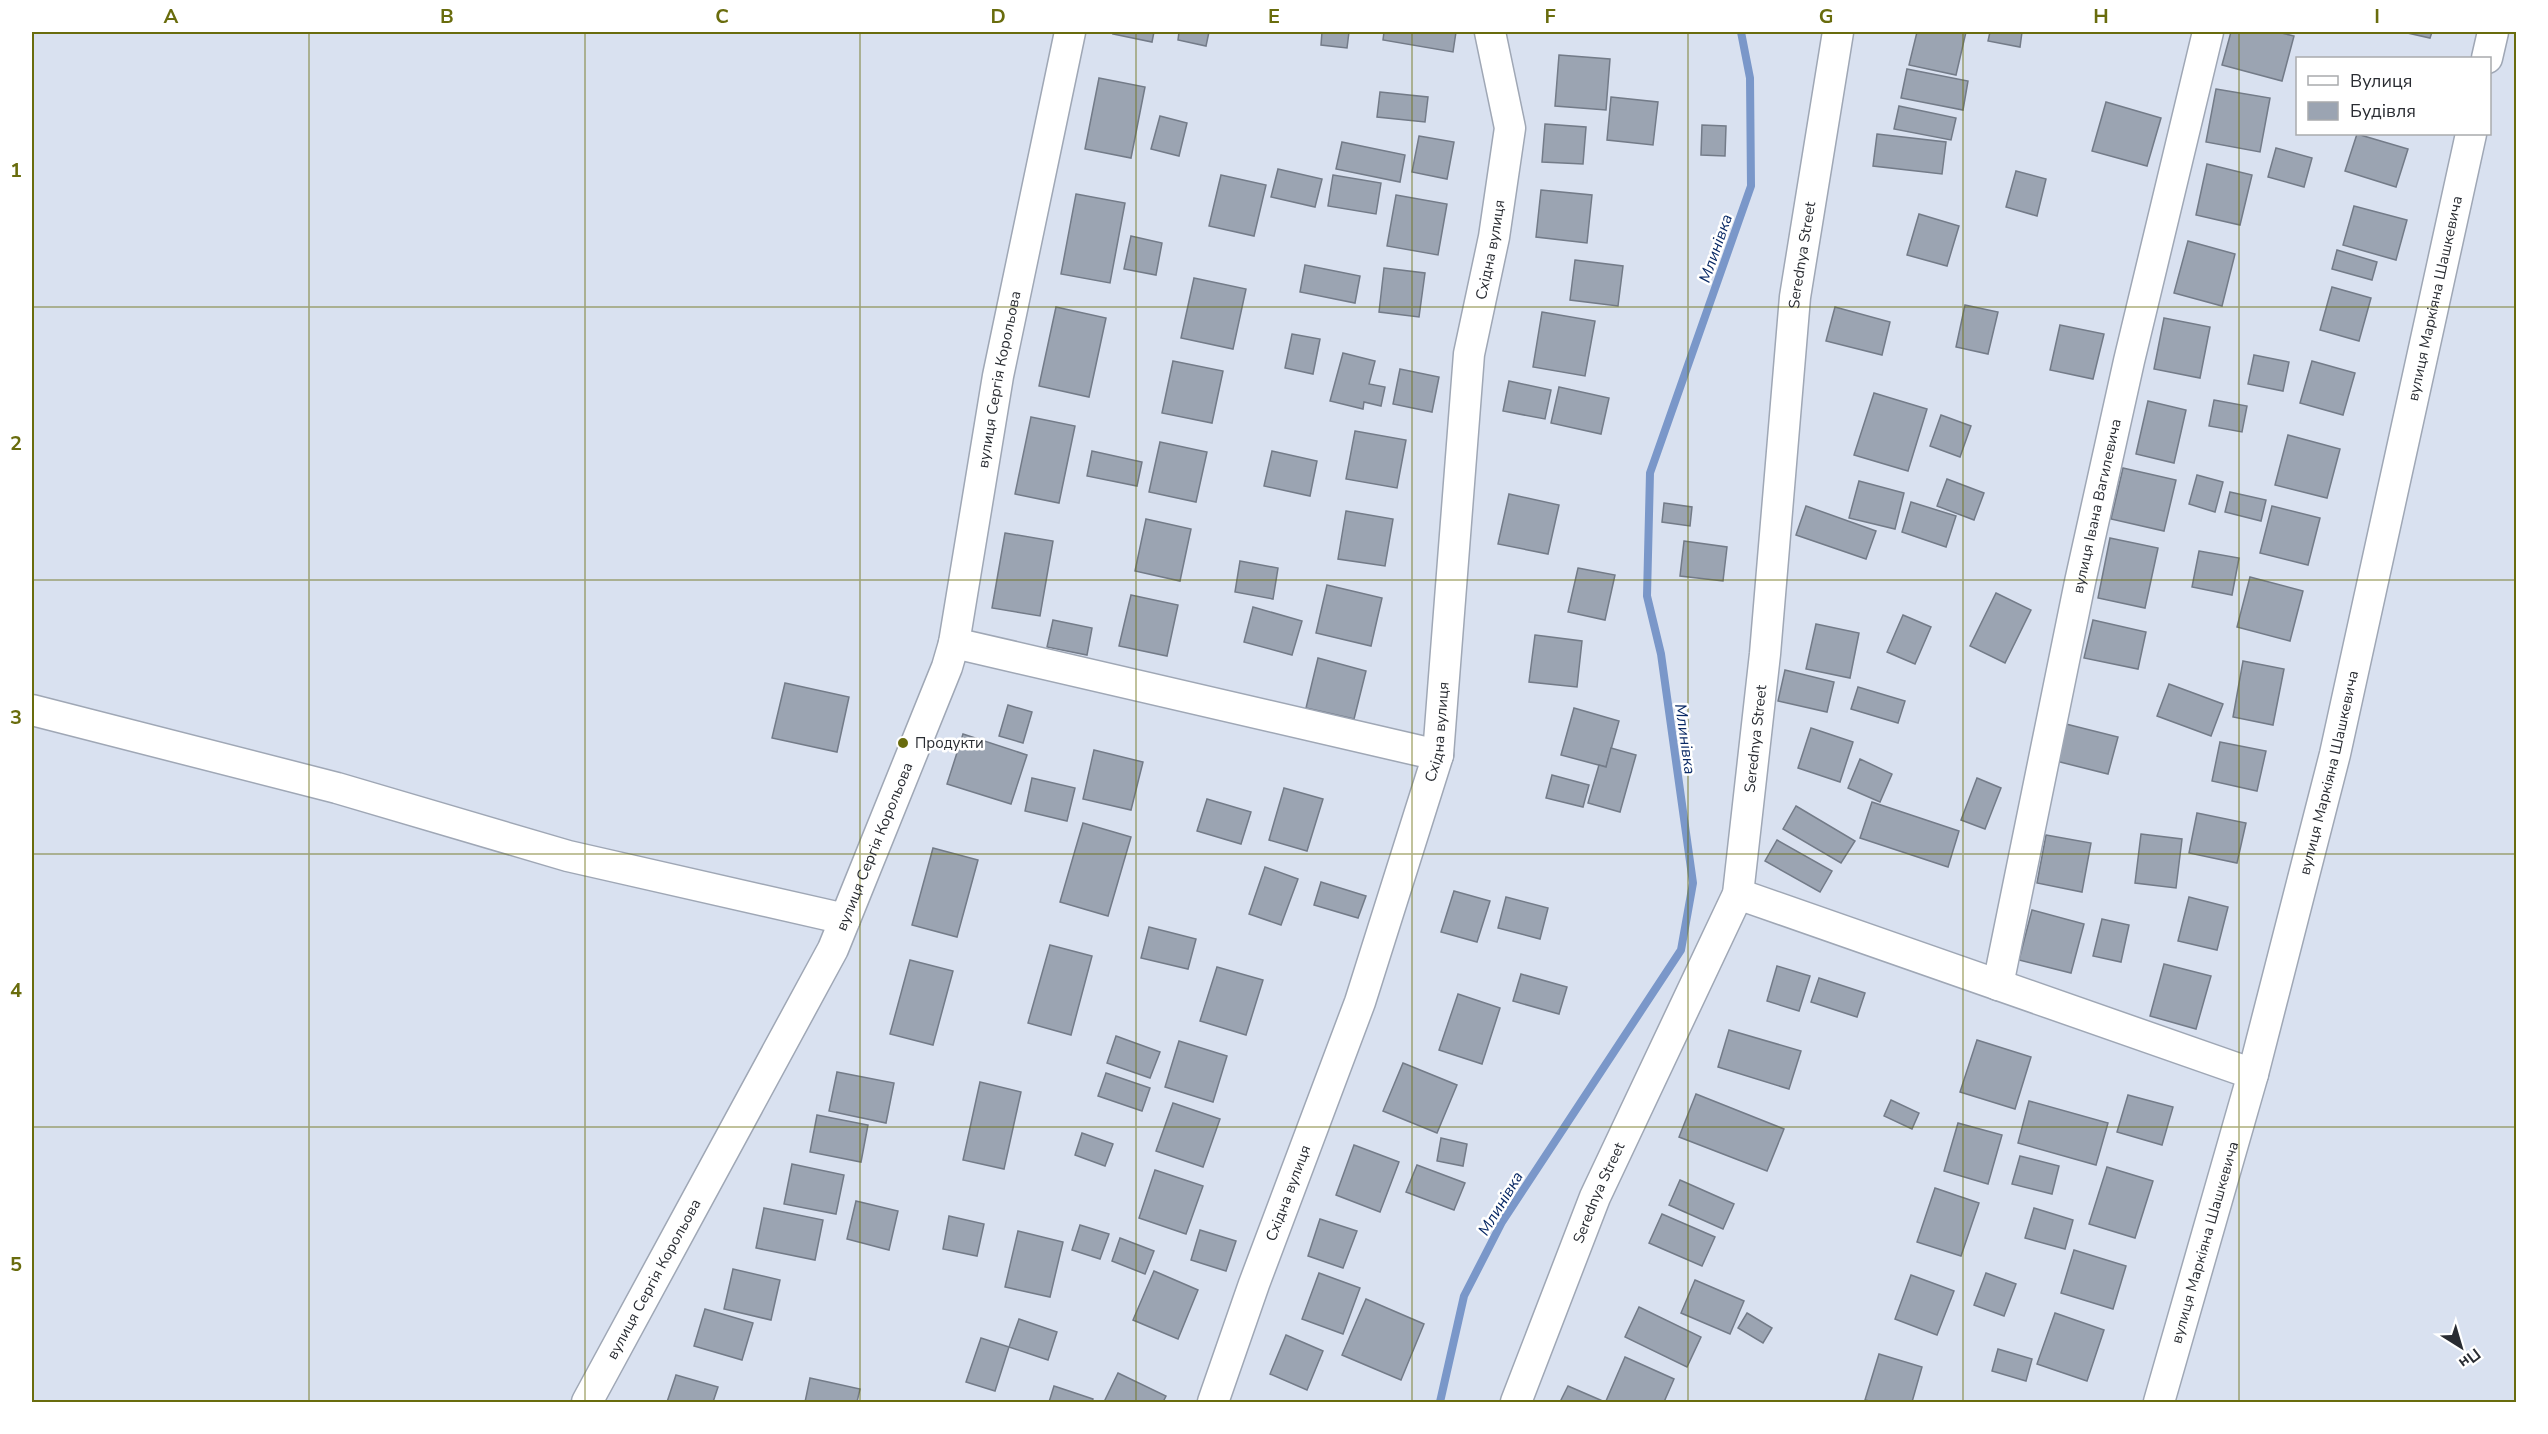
<svg xmlns="http://www.w3.org/2000/svg" width="2548" height="1434" viewBox="0 0 2548 1434" font-family="'Nunito Sans',sans-serif">
  <style>
    .lines { fill: none; stroke-linecap: round; stroke-linejoin: round }
    .stream { stroke: #7a97c9; stroke-width: 8 }
    .building { fill: #9ba4b2; stroke: #737b88; stroke-width: 1.5 }
    .minor-casing { stroke: #9fa7b5; stroke-width: 33 }
    .minor { stroke: #fff; stroke-width: 30 }
    .grid { fill: none; stroke: #696c0d; stroke-width: 1.5; stroke-opacity: 0.55 }
    .poi-dot { fill: #696c0d; stroke: #fff; stroke-width: 2 }
    .labels { text-anchor: middle; stroke-width: 5; stroke-linejoin: round; paint-order: stroke }
    .street-label { font-size: 15px; fill: #292c32; stroke: #fff }
    .poi-label { font-size: 15px; fill: #292c32; stroke: #fff; text-anchor: start }
    .water-label { font-size: 16px; font-style: italic; fill: #092965; stroke: #fff }
    .neatline { fill: none; stroke: #696c0d; stroke-width: 2 }
    .grid-label { font-size: 20px; text-anchor: middle; font-weight: bold; fill: #696c0d }
  </style>
  <rect width="100%" height="100%" fill="#d9e1f0"/>
  <g class="lines">
    <path class="stream" d="M1440,1402L1464,1296L1502,1222L1681,950L1693,883L1661,654L1647,596L1650,473L1751,186L1750,78L1741,32"/>
  </g>
  <g class="building">
    <path d="M1114,32H1154L1152,42L1113,34Z"/>
    <path d="M1179,32H1209L1206,46L1178,40Z"/>
    <path d="M1322,32H1349L1347,48L1321,45Z"/>
    <path d="M1384,32H1456L1453,52L1383,40Z"/>
    <path d="M1917,32H1966L1956,75L1909,65Z"/>
    <path d="M1990,32H2022L2020,47L1988,41Z"/>
    <path d="M2231,32H2277L2294,36L2282,81L2222,65Z"/>
    <path d="M2403,32H2432L2430,38Z"/>
    <path d="M1559,55L1610,59L1606,110L1555,106Z"/>
    <path d="M1907,69L1968,81L1963,110L1901,98Z"/>
    <path d="M1099,78L1145,87L1131,158L1085,149Z"/>
    <path d="M2216,89L2270,98L2260,152L2206,142Z"/>
    <path d="M1380,92L1428,97L1425,122L1377,117Z"/>
    <path d="M1611,97L1658,102L1653,145L1607,140Z"/>
    <path d="M2106,102L2161,118L2147,166L2092,151Z"/>
    <path d="M1899,106L1956,118L1951,140L1894,129Z"/>
    <path d="M1160,116L1187,123L1179,156L1151,149Z"/>
    <path d="M1545,124L1586,127L1583,164L1542,162Z"/>
    <path d="M1702,125L1726,126L1725,156L1701,155Z"/>
    <path d="M1877,134L1946,142L1942,174L1873,166Z"/>
    <path d="M2357,134L2408,149L2396,187L2345,171Z"/>
    <path d="M1419,136L1454,142L1447,179L1412,172Z"/>
    <path d="M1342,142L1405,155L1400,182L1336,169Z"/>
    <path d="M2276,148L2312,158L2304,187L2268,177Z"/>
    <path d="M2207,164L2252,175L2240,225L2196,215Z"/>
    <path d="M1278,169L1322,179L1315,207L1271,197Z"/>
    <path d="M2016,171L2046,179L2037,216L2006,207Z"/>
    <path d="M1221,175L1266,185L1254,236L1209,226Z"/>
    <path d="M1333,175L1381,183L1376,214L1328,206Z"/>
    <path d="M1541,190L1592,195L1587,243L1536,237Z"/>
    <path d="M1076,194L1125,203L1110,283L1061,274Z"/>
    <path d="M1396,195L1447,204L1438,255L1387,246Z"/>
    <path d="M2354,206L2407,220L2396,260L2343,245Z"/>
    <path d="M1919,214L1959,226L1947,266L1907,255Z"/>
    <path d="M1131,236L1162,243L1156,275L1124,269Z"/>
    <path d="M2188,241L2235,254L2222,306L2174,293Z"/>
    <path d="M2337,250L2377,262L2372,280L2332,269Z"/>
    <path d="M1575,260L1623,266L1618,306L1570,300Z"/>
    <path d="M1305,265L1360,276L1355,303L1300,292Z"/>
    <path d="M1384,268L1425,273L1419,317L1379,312Z"/>
    <path d="M1194,278L1246,289L1233,349L1181,338Z"/>
    <path d="M2332,287L2371,298L2359,341L2320,330Z"/>
    <path d="M1965,305L1998,312L1988,354L1956,347Z"/>
    <path d="M1056,307L1106,318L1089,397L1039,386Z"/>
    <path d="M1835,307L1890,322L1882,355L1826,341Z"/>
    <path d="M1542,312L1595,321L1585,376L1533,367Z"/>
    <path d="M2164,318L2210,327L2200,378L2154,369Z"/>
    <path d="M2060,325L2104,334L2093,379L2050,370Z"/>
    <path d="M1292,334L1320,339L1313,374L1285,368Z"/>
    <path d="M1343,353L1375,361L1369,384L1385,387L1381,406L1364,402L1363,409L1330,401Z"/>
    <path d="M2254,355L2289,362L2283,391L2248,384Z"/>
    <path d="M1173,361L1223,371L1212,423L1162,413Z"/>
    <path d="M2312,361L2355,373L2343,415L2300,403Z"/>
    <path d="M1400,369L1439,377L1432,412L1393,404Z"/>
    <path d="M1509,381L1551,390L1545,419L1503,411Z"/>
    <path d="M1559,387L1609,398L1601,434L1551,423Z"/>
    <path d="M1874,393L1927,409L1908,471L1854,455Z"/>
    <path d="M2214,400L2247,406L2242,432L2209,426Z"/>
    <path d="M2148,401L2186,410L2174,463L2136,454Z"/>
    <path d="M1941,415L1971,426L1960,457L1930,446Z"/>
    <path d="M1031,417L1075,426L1059,503L1015,494Z"/>
    <path d="M1355,431L1406,440L1397,488L1346,479Z"/>
    <path d="M2288,435L2340,449L2327,498L2275,485Z"/>
    <path d="M1160,442L1207,452L1196,502L1149,492Z"/>
    <path d="M1092,451L1142,462L1137,486L1087,476Z"/>
    <path d="M1272,451L1317,461L1310,496L1264,486Z"/>
    <path d="M2123,468L2176,480L2164,531L2111,519Z"/>
    <path d="M2197,475L2223,482L2215,512L2189,504Z"/>
    <path d="M1947,479L1984,493L1974,520L1937,506Z"/>
    <path d="M1859,481L1904,493L1895,529L1849,518Z"/>
    <path d="M2230,492L2266,500L2261,521L2225,512Z"/>
    <path d="M1509,494L1559,505L1548,554L1498,544Z"/>
    <path d="M1911,502L1956,516L1946,547L1902,532Z"/>
    <path d="M1664,503L1692,507L1690,526L1662,522Z"/>
    <path d="M1806,506L1876,531L1866,559L1796,535Z"/>
    <path d="M2272,506L2320,518L2308,565L2260,553Z"/>
    <path d="M1346,511L1393,519L1385,566L1338,559Z"/>
    <path d="M1146,519L1191,529L1180,581L1135,571Z"/>
    <path d="M1005,533L1053,541L1040,616L992,608Z"/>
    <path d="M2110,538L2158,548L2145,608L2098,598Z"/>
    <path d="M1684,541L1727,547L1723,581L1680,576Z"/>
    <path d="M2199,551L2239,558L2232,595L2192,587Z"/>
    <path d="M1240,561L1278,568L1273,599L1235,592Z"/>
    <path d="M1578,568L1615,575L1605,620L1568,612Z"/>
    <path d="M2250,577L2303,591L2290,641L2237,627Z"/>
    <path d="M1327,585L1382,598L1371,646L1316,633Z"/>
    <path d="M1996,593L2031,610L2005,663L1970,646Z"/>
    <path d="M1131,595L1178,605L1167,656L1119,646Z"/>
    <path d="M1253,607L1302,621L1292,655L1244,642Z"/>
    <path d="M1903,615L1931,627L1915,664L1887,652Z"/>
    <path d="M1053,620L1092,628L1087,655L1047,647Z"/>
    <path d="M2093,620L2146,632L2138,669L2084,658Z"/>
    <path d="M1816,624L1859,633L1850,678L1806,669Z"/>
    <path d="M1535,635L1582,641L1577,687L1529,682Z"/>
    <path d="M1318,658L1366,671L1354,719L1306,708Z"/>
    <path d="M2243,661L2284,669L2273,725L2233,717Z"/>
    <path d="M1785,670L1834,682L1827,712L1778,701Z"/>
    <path d="M785,683L849,697L837,752L772,738Z"/>
    <path d="M2169,684L2223,704L2211,736L2157,716Z"/>
    <path d="M1858,687L1905,701L1898,723L1851,709Z"/>
    <path d="M1008,705L1032,712L1023,743L999,736Z"/>
    <path d="M1574,708L1619,721L1606,767L1561,755Z"/>
    <path d="M2066,724L2118,737L2108,774L2056,761Z"/>
    <path d="M1811,728L1853,742L1840,782L1798,768Z"/>
    <path d="M963,734L1027,755L1011,804L947,784Z"/>
    <path d="M2220,742L2266,751L2257,791L2212,781Z"/>
    <path d="M1611,748L1636,755L1620,812L1588,803L1599,765L1606,767Z"/>
    <path d="M1094,750L1143,762L1131,810L1083,799Z"/>
    <path d="M1860,759L1892,774L1880,802L1848,788Z"/>
    <path d="M1552,775L1589,785L1583,807L1546,798Z"/>
    <path d="M1032,778L1075,788L1067,821L1025,811Z"/>
    <path d="M1977,778L2001,788L1985,829L1961,820Z"/>
    <path d="M1284,788L1323,799L1307,851L1269,840Z"/>
    <path d="M1207,799L1251,812L1241,844L1197,831Z"/>
    <path d="M1872,802L1959,831L1948,867L1860,838Z"/>
    <path d="M1796,806L1855,841L1841,863L1783,829Z"/>
    <path d="M2197,813L2246,823L2237,863L2189,853Z"/>
    <path d="M1083,823L1131,837L1108,916L1060,902Z"/>
    <path d="M2141,834L2182,839L2176,888L2135,883Z"/>
    <path d="M2046,835L2091,843L2082,892L2037,883Z"/>
    <path d="M1777,840L1832,871L1820,892L1765,861Z"/>
    <path d="M933,848L978,860L957,937L912,925Z"/>
    <path d="M1265,867L1298,879L1281,925L1249,914Z"/>
    <path d="M1321,882L1366,896L1358,918L1314,905Z"/>
    <path d="M1454,891L1490,901L1477,942L1441,932Z"/>
    <path d="M1506,897L1548,908L1540,939L1498,928Z"/>
    <path d="M2189,897L2228,907L2217,950L2178,941Z"/>
    <path d="M2032,910L2084,924L2071,973L2019,960Z"/>
    <path d="M2102,919L2129,925L2121,962L2093,956Z"/>
    <path d="M1149,927L1196,939L1188,969L1141,958Z"/>
    <path d="M1050,945L1092,956L1071,1035L1028,1023Z"/>
    <path d="M910,960L953,971L933,1045L890,1034Z"/>
    <path d="M2164,964L2211,976L2196,1029L2150,1016Z"/>
    <path d="M1777,966L1810,976L1799,1011L1767,1001Z"/>
    <path d="M1217,967L1263,980L1246,1035L1200,1021Z"/>
    <path d="M1521,974L1567,987L1559,1014L1513,1001Z"/>
    <path d="M1819,978L1865,993L1857,1017L1811,1002Z"/>
    <path d="M1458,994L1500,1008L1482,1064L1439,1050Z"/>
    <path d="M1729,1030L1801,1051L1789,1089L1718,1067Z"/>
    <path d="M1116,1036L1160,1052L1150,1078L1107,1063Z"/>
    <path d="M1977,1040L2031,1057L2015,1109L1960,1092Z"/>
    <path d="M1179,1041L1227,1056L1213,1102L1165,1087Z"/>
    <path d="M1403,1063L1457,1085L1437,1133L1383,1111Z"/>
    <path d="M837,1072L894,1083L886,1123L829,1111Z"/>
    <path d="M1106,1073L1150,1088L1142,1111L1098,1096Z"/>
    <path d="M980,1082L1021,1092L1004,1169L963,1160Z"/>
    <path d="M1696,1094L1784,1129L1767,1171L1679,1137Z"/>
    <path d="M2128,1095L2173,1107L2162,1145L2117,1132Z"/>
    <path d="M1891,1100L1919,1113L1912,1129L1884,1116Z"/>
    <path d="M2029,1101L2108,1123L2096,1165L2018,1143Z"/>
    <path d="M1173,1103L1220,1119L1203,1167L1156,1151Z"/>
    <path d="M817,1115L868,1125L861,1162L810,1152Z"/>
    <path d="M1958,1123L2002,1135L1988,1184L1944,1171Z"/>
    <path d="M1082,1133L1113,1144L1105,1166L1075,1155Z"/>
    <path d="M1441,1138L1467,1144L1463,1166L1437,1161Z"/>
    <path d="M1354,1145L1399,1162L1380,1212L1336,1195Z"/>
    <path d="M2020,1156L2059,1166L2052,1194L2012,1184Z"/>
    <path d="M792,1164L844,1175L836,1214L784,1204Z"/>
    <path d="M1417,1165L1465,1183L1454,1210L1406,1192Z"/>
    <path d="M2107,1167L2153,1181L2135,1238L2089,1224Z"/>
    <path d="M1155,1170L1203,1186L1186,1234L1139,1218Z"/>
    <path d="M1680,1180L1734,1204L1723,1229L1669,1205Z"/>
    <path d="M1935,1188L1979,1203L1961,1256L1917,1242Z"/>
    <path d="M856,1201L898,1211L889,1250L847,1239Z"/>
    <path d="M764,1208L823,1220L815,1260L756,1248Z"/>
    <path d="M2034,1208L2073,1220L2065,1249L2025,1238Z"/>
    <path d="M1662,1214L1715,1237L1702,1266L1649,1243Z"/>
    <path d="M949,1216L984,1224L977,1256L943,1249Z"/>
    <path d="M1320,1219L1357,1231L1343,1268L1308,1256Z"/>
    <path d="M1080,1225L1109,1234L1100,1259L1072,1250Z"/>
    <path d="M1200,1230L1236,1241L1226,1271L1191,1260Z"/>
    <path d="M1018,1231L1063,1242L1050,1297L1005,1287Z"/>
    <path d="M1120,1238L1154,1251L1145,1274L1112,1261Z"/>
    <path d="M2074,1250L2126,1266L2113,1309L2061,1293Z"/>
    <path d="M733,1269L780,1280L771,1320L724,1309Z"/>
    <path d="M1154,1271L1198,1290L1178,1339L1133,1320Z"/>
    <path d="M1319,1273L1360,1288L1343,1334L1302,1319Z"/>
    <path d="M1986,1273L2016,1284L2004,1316L1974,1305Z"/>
    <path d="M1911,1275L1954,1291L1937,1335L1895,1319Z"/>
    <path d="M1695,1280L1744,1301L1730,1334L1681,1313Z"/>
    <path d="M1366,1299L1424,1324L1401,1380L1342,1355Z"/>
    <path d="M1639,1307L1701,1337L1687,1367L1625,1337Z"/>
    <path d="M705,1309L753,1323L742,1360L694,1346Z"/>
    <path d="M1747,1313L1772,1328L1763,1343L1738,1328Z"/>
    <path d="M2055,1313L2104,1330L2087,1381L2037,1364Z"/>
    <path d="M1019,1319L1057,1332L1048,1360L1009,1347Z"/>
    <path d="M1286,1335L1323,1351L1307,1390L1270,1374Z"/>
    <path d="M981,1338L1009,1347L995,1391L966,1382Z"/>
    <path d="M1998,1349L2032,1359L2026,1381L1992,1371Z"/>
    <path d="M1879,1354L1922,1367L1912,1402H1874L1865,1400Z"/>
    <path d="M1625,1357L1674,1379L1664,1402L1606,1401Z"/>
    <path d="M1118,1373L1166,1396L1163,1402H1104Z"/>
    <path d="M676,1375L718,1387L713,1402H667Z"/>
    <path d="M810,1378L860,1389L857,1402H805Z"/>
    <path d="M1054,1386L1093,1399L1092,1402H1049Z"/>
    <path d="M1568,1386L1605,1402H1560Z"/>
  </g>
  <g class="lines">
    <g class="minor-casing">
      <g id="minor">
        <path d="M2487,58L2493,32"/>
        <path d="M954,643L1438,755"/>
        <path d="M32,710L337,788L568,856L845,919"/>
        <path d="M1738,894L2253,1074"/>
        <path id="s1" d="M1998,985L2080,582L2129,361L2208,32"/>
        <path id="s2" d="M587,1402L833,949L947,667L954,643L998,376L1070,32"/>
        <path id="s3" d="M1213,1402L1254,1284L1360,1002L1438,755L1469,354L1494,237L1510,128L1490,32"/>
        <path id="s4" d="M1516,1402L1595,1197L1738,894L1765,654L1795,297L1838,32"/>
        <path id="s5" d="M2159,1402L2253,1074L2335,754L2471,134"/>
      </g>
    </g>
    <use href="#minor" class="minor"/>
  </g>
  <path class="grid" d="M309,32V1402M585,32V1402M860,32V1402M1136,32V1402M1412,32V1402M1688,32V1402M1963,32V1402M2239,32V1402M32,307H2516M32,580H2516M32,854H2516M32,1127H2516"/>
  <circle class="poi-dot" cx="903" cy="743" r="6"/>
  <g class="labels">
    <g class="street-label">
      <text dy="5" stroke="none"><textPath href="#s3" startOffset="1194">Східна вулиця</textPath></text>
      <text dy="5" stroke="none"><textPath href="#s4" startOffset="1197">Serednya Street</textPath></text>
      <text dy="5" stroke="none"><textPath href="#s5" startOffset="1138">вулиця Маркіяна Шашкевича</textPath></text>
      <text dy="5" stroke="none"><textPath href="#s2" startOffset="1112">вулиця Сергія Корольова</textPath></text>
      <text dy="5" stroke="none"><textPath href="#s1" startOffset="489">вулиця Івана Вагилевича</textPath></text>
      <text dy="5" stroke="none"><textPath href="#s3" startOffset="708">Східна вулиця</textPath></text>
      <text dy="5" stroke="none"><textPath href="#s4" startOffset="711">Serednya Street</textPath></text>
      <text dy="5" stroke="none"><textPath href="#s5" startOffset="652">вулиця Маркіяна Шашкевича</textPath></text>
      <text dy="5" stroke="none"><textPath href="#s2" startOffset="626">вулиця Сергія Корольова</textPath></text>
      <text dy="5" stroke="none"><textPath href="#s4" startOffset="225">Serednya Street</textPath></text>
      <text dy="5" stroke="none"><textPath href="#s3" startOffset="222">Східна вулиця</textPath></text>
      <text dy="5" stroke="none"><textPath href="#s5" startOffset="166">вулиця Маркіяна Шашкевича</textPath></text>
      <text dy="5" stroke="none"><textPath href="#s2" startOffset="140">вулиця Сергія Корольова</textPath></text>
    </g>
    <g class="poi-label">
      <text x="915" y="748">Продукти</text>
    </g>
    <g class="water-label">
      <text transform="translate(1715 248) rotate(-71)" y="6">Млинівка</text>
      <text transform="translate(1686 739) rotate(82)" y="6">Млинівка</text>
      <text transform="translate(1500 1203) rotate(-59)" y="6">Млинівка</text>
    </g>
  </g>
  <rect width="2548" height="1434" fill="none" stroke="#ffffff" stroke-width="66"/>
  <rect x="2296" y="57" width="195" height="78" fill="#ffffff" stroke="#a9abad" stroke-width="1.5"/>
  <rect x="2308" y="76" width="30" height="9" fill="#ffffff" stroke="#a9abad" stroke-width="1.5"/>
  <text x="2350" y="87" font-size="18" fill="#292c32">Вулиця</text>
  <rect x="2308" y="102" width="30" height="18" fill="#9ba4b2" stroke="#a9abad" stroke-width="1.5"/>
  <text x="2350" y="117" font-size="18" fill="#292c32">Будівля</text>
  <g transform="translate(2461 1347) rotate(143)" stroke="#ffffff" stroke-width="4.5" paint-order="stroke">
  <path d="M0-4.5L10 22L0 15L-10 22Z" fill="#292c32"/>
  <text y="-9" font-size="16" font-weight="bold" text-anchor="middle" fill="#292c32">Пн</text>
  </g>
  <rect x="33" y="33" width="2482" height="1368" class="neatline"/>
  <g class="grid-label">
    <text x="171" y="23">A</text>
    <text x="447" y="23">B</text>
    <text x="722" y="23">C</text>
    <text x="998" y="23">D</text>
    <text x="1274" y="23">E</text>
    <text x="1550" y="23">F</text>
    <text x="1826" y="23">G</text>
    <text x="2101" y="23">H</text>
    <text x="2377" y="23">I</text>
    <text x="16" y="177">1</text>
    <text x="16" y="450">2</text>
    <text x="16" y="724">3</text>
    <text x="16" y="997">4</text>
    <text x="16" y="1271">5</text>
  </g>
</svg>
